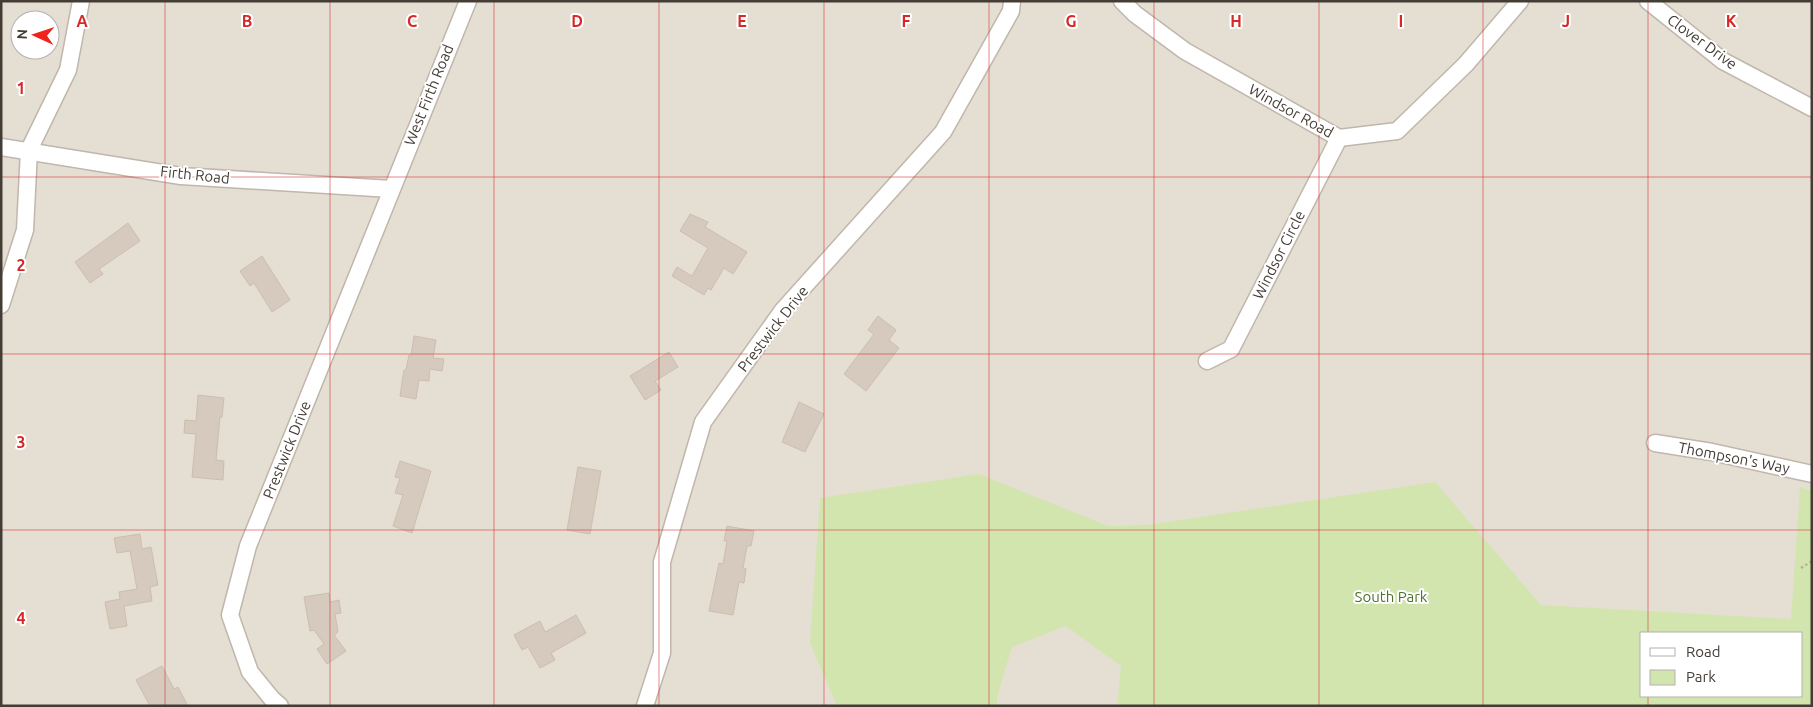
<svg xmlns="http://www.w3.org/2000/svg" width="1813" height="707" viewBox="0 0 1813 707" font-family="Ubuntu,sans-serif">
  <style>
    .residential { fill: #e5ded3; fill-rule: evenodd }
    .green { fill: #d3e5af; fill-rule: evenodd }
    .building { fill: #d6cabe; stroke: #cdbeae }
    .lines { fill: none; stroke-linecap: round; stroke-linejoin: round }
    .minor-casing { stroke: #c0b6ab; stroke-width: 19 }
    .path { stroke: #bead9a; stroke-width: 2.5; stroke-dasharray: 2.5 2.5; stroke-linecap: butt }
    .minor { stroke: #fff; stroke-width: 16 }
    .grid { fill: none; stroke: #d62828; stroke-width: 1; stroke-opacity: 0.55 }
    .labels { text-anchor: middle; stroke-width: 4; stroke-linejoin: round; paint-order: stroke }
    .street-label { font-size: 15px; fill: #443c35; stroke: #fff }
    .park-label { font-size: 15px; fill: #4e732b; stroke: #fff }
    .grid-label { font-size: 16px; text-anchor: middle; font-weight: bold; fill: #d62828; stroke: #fff; stroke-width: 4; stroke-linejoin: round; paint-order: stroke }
  </style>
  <rect width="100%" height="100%" fill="#f2ece5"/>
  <path class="residential" d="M1,1H1812V706H1ZM20,20H50V50H20ZM1642,633H1802V696H1642Z"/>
  <path class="green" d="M979,474L1108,526L1147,525L1435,482L1541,605L1791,619L1800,487L1812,491V706H1117L1121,666L1066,626L1012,647L997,697V706H837L810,643L820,498ZM1642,633H1802V696H1642Z"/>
  <g class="building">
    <path d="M690,214L708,222L705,227L747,252L733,274L724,268L711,290L708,288L704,295L672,276L677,267L692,276L708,248L680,231Z"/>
    <path d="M128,223L140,241L99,269L103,274L90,283L75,262Z"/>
    <path d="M262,256L290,300L272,312L254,283L250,286L240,271Z"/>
    <path d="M878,316L896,330L889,340L899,348L866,391L844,374L874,334L868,330Z"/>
    <path d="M414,336L436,340L433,358L444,359L442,371L430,369L429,381L419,380L416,399L400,396L404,370H406L409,355L411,356Z"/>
    <path d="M669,352L678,367L655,381L661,390L645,400L630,376Z"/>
    <path d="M198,395L224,398L222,417H220L216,460L224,461L223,480L192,477L196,434L184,433L185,420L196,421Z"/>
    <path d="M799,402L824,414L805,452L782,442Z"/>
    <path d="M400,461L431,471L412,533L393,526L403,495L395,493L400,478L395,477Z"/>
    <path d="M578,467L601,471L590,534L567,530Z"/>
    <path d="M727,526L754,531L751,546H747L743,568L746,569L744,583L739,582L733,615L709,611L719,563L723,564L727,541H724Z"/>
    <path d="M140,534L142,549L151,547L158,585L150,587L152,601L124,606L127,626L110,629L105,602L120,599L119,592L137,589L130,551L117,553L114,538Z"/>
    <path d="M329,593L330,602L339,600L341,613L335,614L338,632L334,635L346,651L327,664L317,649L324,644L314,630L310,631L304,597Z"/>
    <path d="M576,615L586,633L551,653L555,660L540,668L528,647L522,650L514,635L540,621L545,632Z"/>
    <path d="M162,666L174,689L178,687L188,706H150L136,680Z"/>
  </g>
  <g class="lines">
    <g class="minor-casing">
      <g id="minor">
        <path d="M1122,1L1135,14L1185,51L1339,138L1397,131L1466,64L1520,1"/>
        <path d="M1648,1L1723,61L1812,108"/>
        <path d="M1,147L181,176L391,189"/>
        <path d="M1,305L25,230L29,150L68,70L81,1"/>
        <path d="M1207,361L1231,349L1339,138"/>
        <path d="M1655,443L1712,452L1812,474"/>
        <path d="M280,706L272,699L250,672L230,615L248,546L468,1"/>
        <path d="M645,706L662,653V562L703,422L783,310L943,132L1011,11L1012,1"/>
      </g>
    </g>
    <path class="path" d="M1801,568L1812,561"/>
    <use href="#minor" class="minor"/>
  </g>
  <path class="grid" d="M165,1V706M330,1V706M494,1V706M659,1V706M824,1V706M989,1V706M1154,1V706M1319,1V706M1483,1V706M1648,1V633M1,177H1812M1,354H1812M1,530H1812M1648,696V706"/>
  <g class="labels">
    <g class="street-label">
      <text transform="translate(1702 42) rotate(36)" y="5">Clover Drive</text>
      <text transform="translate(429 95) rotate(-68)" y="5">West Firth Road</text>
      <text transform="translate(1291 111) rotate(29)" y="5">Windsor Road</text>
      <text transform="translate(195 175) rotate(6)" y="5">Firth Road</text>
      <text transform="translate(1279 255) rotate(-63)" y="5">Windsor Circle</text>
      <text transform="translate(773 329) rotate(-52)" y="5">Prestwick Drive</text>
      <text transform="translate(287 450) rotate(-68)" y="5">Prestwick Drive</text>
      <text transform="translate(1734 458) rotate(11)" y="5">Thompson's Way</text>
    </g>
    <g class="park-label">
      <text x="1391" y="602">South Park</text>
    </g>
  </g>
  <g class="grid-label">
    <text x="82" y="27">A</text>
    <text x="247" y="27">B</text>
    <text x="412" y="27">C</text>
    <text x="577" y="27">D</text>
    <text x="742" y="27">E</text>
    <text x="906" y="27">F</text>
    <text x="1071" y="27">G</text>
    <text x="1236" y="27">H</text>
    <text x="1401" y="27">I</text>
    <text x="1566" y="27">J</text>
    <text x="1731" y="27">K</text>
    <text x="21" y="94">1</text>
    <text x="21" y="271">2</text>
    <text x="21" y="448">3</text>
    <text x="21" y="624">4</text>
  </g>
  <rect width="1813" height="707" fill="none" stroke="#443c35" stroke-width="5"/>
  <rect x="1640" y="632" width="162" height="65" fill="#ffffff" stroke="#b4b1ae"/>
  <rect x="1650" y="648" width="25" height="8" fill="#ffffff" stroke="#b4b1ae"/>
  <text x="1686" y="657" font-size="15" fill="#443c35">Road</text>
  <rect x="1650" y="670" width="25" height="15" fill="#d3e5af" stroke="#b4b1ae"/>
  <text x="1686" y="682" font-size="15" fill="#443c35">Park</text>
  <g transform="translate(35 35) rotate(273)"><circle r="24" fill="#ffffff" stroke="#b4b1ae"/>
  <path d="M0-4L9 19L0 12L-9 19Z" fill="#f1241c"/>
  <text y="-8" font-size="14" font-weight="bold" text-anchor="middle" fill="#443c35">N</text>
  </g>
</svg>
